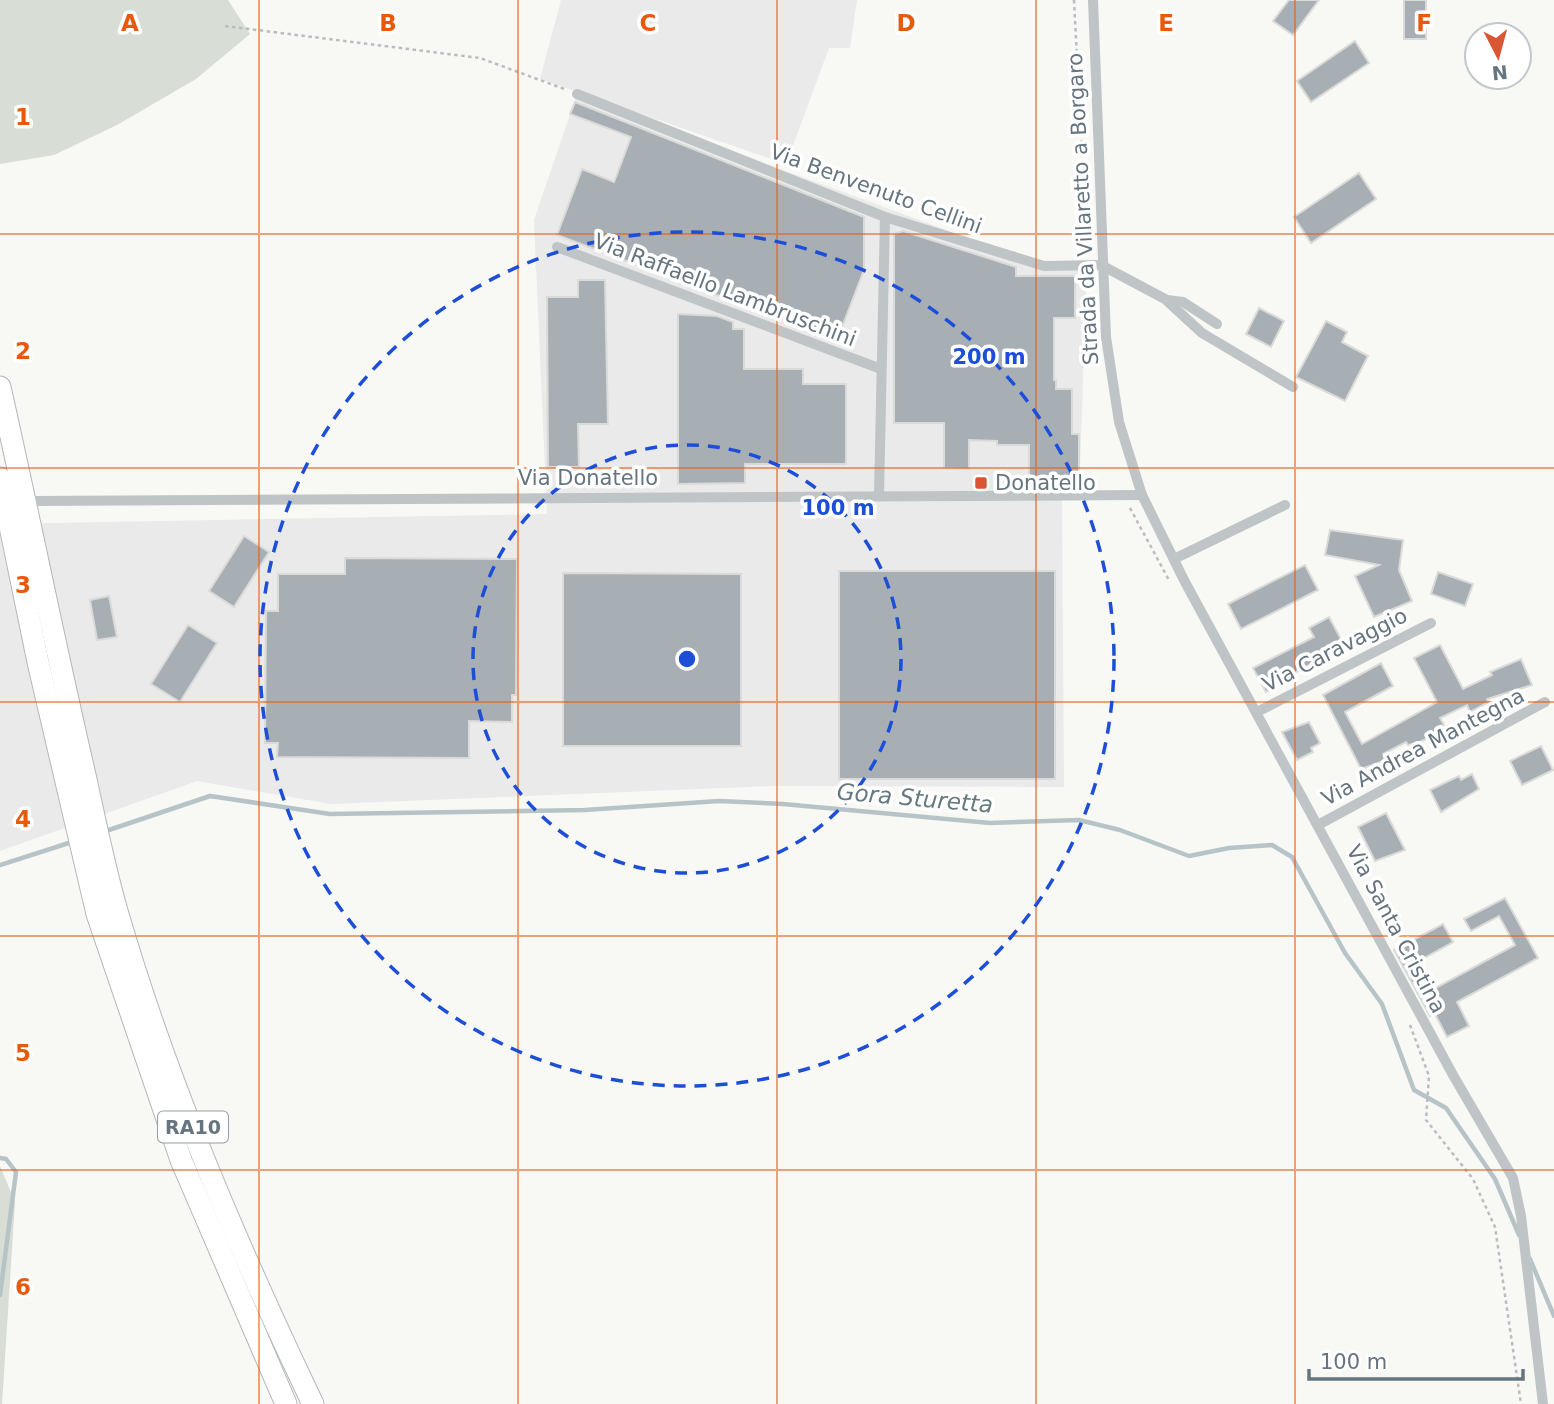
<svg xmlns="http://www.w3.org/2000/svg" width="1554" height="1404" viewBox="0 0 1554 1404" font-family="'DejaVu Sans',sans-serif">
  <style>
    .built { fill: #e9eae9 }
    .green { fill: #d8ddd5 }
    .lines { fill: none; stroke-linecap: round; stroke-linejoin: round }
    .stream { stroke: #b7c4c7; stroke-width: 4.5 }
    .building { fill: #a7afb5; stroke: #dadad8; stroke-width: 2 }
    .highway-casing { stroke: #b3b7ba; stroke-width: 23 }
    .path { stroke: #babdbf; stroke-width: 2.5; stroke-dasharray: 3.5 3.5; stroke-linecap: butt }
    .street { stroke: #bfc4c7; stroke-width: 10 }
    .highway { stroke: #fff; stroke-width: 21 }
    .grid { fill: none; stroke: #e8590c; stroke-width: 2; stroke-opacity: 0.55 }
    .ring { fill: none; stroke: #1d4ed8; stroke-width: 3.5; stroke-dasharray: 12 9 }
    .poi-dot { fill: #d95534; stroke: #fff; stroke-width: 2.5 }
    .labels { text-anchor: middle; stroke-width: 7; stroke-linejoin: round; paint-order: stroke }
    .shield { fill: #fff; stroke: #939ea5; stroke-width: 2 }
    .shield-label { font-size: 19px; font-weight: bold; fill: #65747f }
    .street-label { font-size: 21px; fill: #65747f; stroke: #fff }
    .poi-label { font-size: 21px; fill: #65747f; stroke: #fff; text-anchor: start }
    .water-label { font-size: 23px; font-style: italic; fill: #647a80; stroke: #fff }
    .grid-label { font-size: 23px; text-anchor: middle; font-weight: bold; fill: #e8590c; stroke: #fff; stroke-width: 7; stroke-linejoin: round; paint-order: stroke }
    .centre { fill: #1d4ed8; stroke: #fff; stroke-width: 3.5 }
    .ring-label { font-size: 21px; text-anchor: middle; font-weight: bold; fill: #1d4ed8; stroke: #fff; stroke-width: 7; stroke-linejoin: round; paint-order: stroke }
  </style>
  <rect width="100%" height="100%" fill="#f8f8f5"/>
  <g class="built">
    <path d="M561,0H857L850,48H829L786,164L540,79Z"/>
    <path d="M577,94L1044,266L1087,265L1079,495L1062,496L1064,787L772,786L331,804L197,781L0,851V524L547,514L534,220Z"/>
  </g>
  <g class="green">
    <path d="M0,0H228L250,34L196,79L117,125L54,155L0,164Z"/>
    <path d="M0,1166L15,1202L2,1404H0Z"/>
  </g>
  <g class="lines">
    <g class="stream">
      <path d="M103,832L210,796L330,814L585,810L719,801L783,804L990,823L1079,820L1120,830L1189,856L1229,848L1272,845L1292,857L1345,953L1382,1004L1414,1090L1446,1108L1495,1179L1519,1235"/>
      <path d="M0,865L75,841"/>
      <path d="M0,1158L6,1159L16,1172L0,1295"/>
      <path d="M1530,1259L1554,1316"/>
    </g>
  </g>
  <g class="building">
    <path d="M1289,0H1319L1293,35L1273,21Z"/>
    <rect x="1404" y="0" width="22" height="39"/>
    <path d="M1355,41L1369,63L1311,102L1297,81Z"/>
    <path d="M575,102L864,217V270L837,340L557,235L582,169L614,182L631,137L570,114Z"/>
    <path d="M1359,173L1376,199L1311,243L1294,217Z"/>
    <path d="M903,231L1016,267V276H1075V318H1054V380H1056V389H1072V434H1079V476L1029,477V445H997V441L969,440V469L944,468V423H894V234Z"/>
    <path d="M578,280H605L608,424H578L579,467H548L547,297H578Z"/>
    <path d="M1259,308L1284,321L1271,347L1246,334Z"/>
    <path d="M678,314L717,316L733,322V329H744V369H803V384H846V464H745V483L678,484Z"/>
    <path d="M1326,321L1347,332L1342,342L1368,356L1345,401L1296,377Z"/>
    <path d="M1330,530L1403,540L1399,570L1412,601L1374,617L1355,576L1379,565L1325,555Z"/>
    <path d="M244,536L269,552L234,607L209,591Z"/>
    <path d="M345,558L517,559L516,695H512V722L469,721V758L277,757L278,743H265L266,611H278V574H345Z"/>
    <path d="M1305,565L1318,590L1241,629L1228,604Z"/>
    <rect x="839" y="571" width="216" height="208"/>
    <path d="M1438,572L1473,584L1465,606L1431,594Z"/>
    <path d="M563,573L741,574V746H563Z"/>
    <path d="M109,596L117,637L97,640L90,600Z"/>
    <path d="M1329,617L1342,641L1315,656L1317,661L1292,674L1294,677L1266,692L1253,668L1314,637L1309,628Z"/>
    <path d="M188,625L217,643L180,702L151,684Z"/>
    <path d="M1440,645L1463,689L1492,675L1490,672L1521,659L1532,685L1487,699L1489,702L1470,712L1467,705L1440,718L1444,725L1435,730L1437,733L1418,743L1408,745L1406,742L1383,754L1386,760L1361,769L1323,695L1381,663L1393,686L1345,712L1362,744L1437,702L1414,658Z"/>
    <path d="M1309,722L1320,743L1311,748L1313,752L1297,760L1282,732Z"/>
    <path d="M1541,746L1553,770L1522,785L1510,761Z"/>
    <path d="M1472,774L1479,789L1441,812L1430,790L1459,776L1461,780Z"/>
    <path d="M1386,813L1405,850L1375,861L1358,827Z"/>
    <path d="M1505,898L1538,958L1457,1002L1469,1026L1447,1037L1435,1014L1430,1016L1394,950L1443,924L1453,942L1419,961L1434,989L1515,945L1499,916L1471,931L1464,919Z"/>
  </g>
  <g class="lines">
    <g class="highway-casing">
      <g id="highway">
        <path d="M0,387C29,516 55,646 85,775C95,820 104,866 117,911C166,1080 237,1245 313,1404"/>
        <path d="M0,478L38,662L97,914L181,1160L286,1404"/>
      </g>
    </g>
    <g class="path">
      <path d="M1074,0L1087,252"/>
      <path d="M225,26L480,58L567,90"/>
      <path d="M1130,508L1170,582"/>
      <path d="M1410,1025L1429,1076L1426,1120L1473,1179L1495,1227L1521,1404"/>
    </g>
    <g class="street">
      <path d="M1093,0L1106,337L1119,422L1142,495L1185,582L1453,1075L1513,1178L1521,1216L1543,1404"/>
      <path d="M577,94L885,217L1044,266L1101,265L1165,299L1202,333L1293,387"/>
      <path d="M557,247L881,369"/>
      <path d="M1167,300L1183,302L1217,324"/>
      <path d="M879,495L885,217"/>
      <path d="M34,501L1142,495"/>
      <path d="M1174,559L1285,505"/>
      <path d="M1257,712L1431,623"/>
      <path d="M1318,825L1545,702"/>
    </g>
    <use href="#highway" class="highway"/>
  </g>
  <path class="grid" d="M259,0V1404M518,0V1404M777,0V1404M1036,0V1404M1295,0V1404M0,234H1554M0,468H1554M0,702H1554M0,936H1554M0,1170H1554"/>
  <g class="ring">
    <circle cx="687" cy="659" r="214"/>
    <circle cx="687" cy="659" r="427"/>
  </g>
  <rect class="poi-dot" x="974" y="476" width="14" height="14" rx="3.5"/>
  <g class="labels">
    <rect class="shield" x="158" y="1111.5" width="70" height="31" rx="5"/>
    <g class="shield-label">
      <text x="193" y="1134">RA10</text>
    </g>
    <g class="street-label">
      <text transform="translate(876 189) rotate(20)" y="7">Via Benvenuto Cellini</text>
      <text transform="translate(1083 209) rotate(-93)" y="7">Strada da Villaretto a Borgaro</text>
      <text transform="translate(725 290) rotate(21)" y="7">Via Raffaello Lambruschini</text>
      <text x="588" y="485">Via Donatello</text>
      <text transform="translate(1335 650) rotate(-27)" y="7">Via Caravaggio</text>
      <text transform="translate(1423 747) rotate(-28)" y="7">Via Andrea Mantegna</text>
      <text transform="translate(1396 929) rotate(62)" y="7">Via Santa Cristina</text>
    </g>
    <g class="poi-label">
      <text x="995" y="490">Donatello</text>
    </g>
    <g class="water-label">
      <text transform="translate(915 798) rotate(5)" y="8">Gora Sturetta</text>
    </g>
  </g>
  <g class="grid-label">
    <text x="130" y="31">A</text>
    <text x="388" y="31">B</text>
    <text x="648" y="31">C</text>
    <text x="906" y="31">D</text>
    <text x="1166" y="31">E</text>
    <text x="1424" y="31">F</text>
    <text x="23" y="125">1</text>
    <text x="23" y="359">2</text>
    <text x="23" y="593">3</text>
    <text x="23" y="827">4</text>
    <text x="23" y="1061">5</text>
    <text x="23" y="1295">6</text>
  </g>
  <circle cx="687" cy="659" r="10" class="centre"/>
  <g class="ring-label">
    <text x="989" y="364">200 m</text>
    <text x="838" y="515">100 m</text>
  </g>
  <g transform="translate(1498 56) rotate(174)"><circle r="33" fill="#ffffff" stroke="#c1c7cc" stroke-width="2"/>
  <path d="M0-5L12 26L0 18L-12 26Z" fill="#d95534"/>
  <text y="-10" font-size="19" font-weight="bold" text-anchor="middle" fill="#65747f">N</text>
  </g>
  <path d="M1309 1369v10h214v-10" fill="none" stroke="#65747f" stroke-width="3.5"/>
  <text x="1320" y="1369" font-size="21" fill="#65747f" stroke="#ffffff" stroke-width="5" paint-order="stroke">100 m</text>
</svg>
